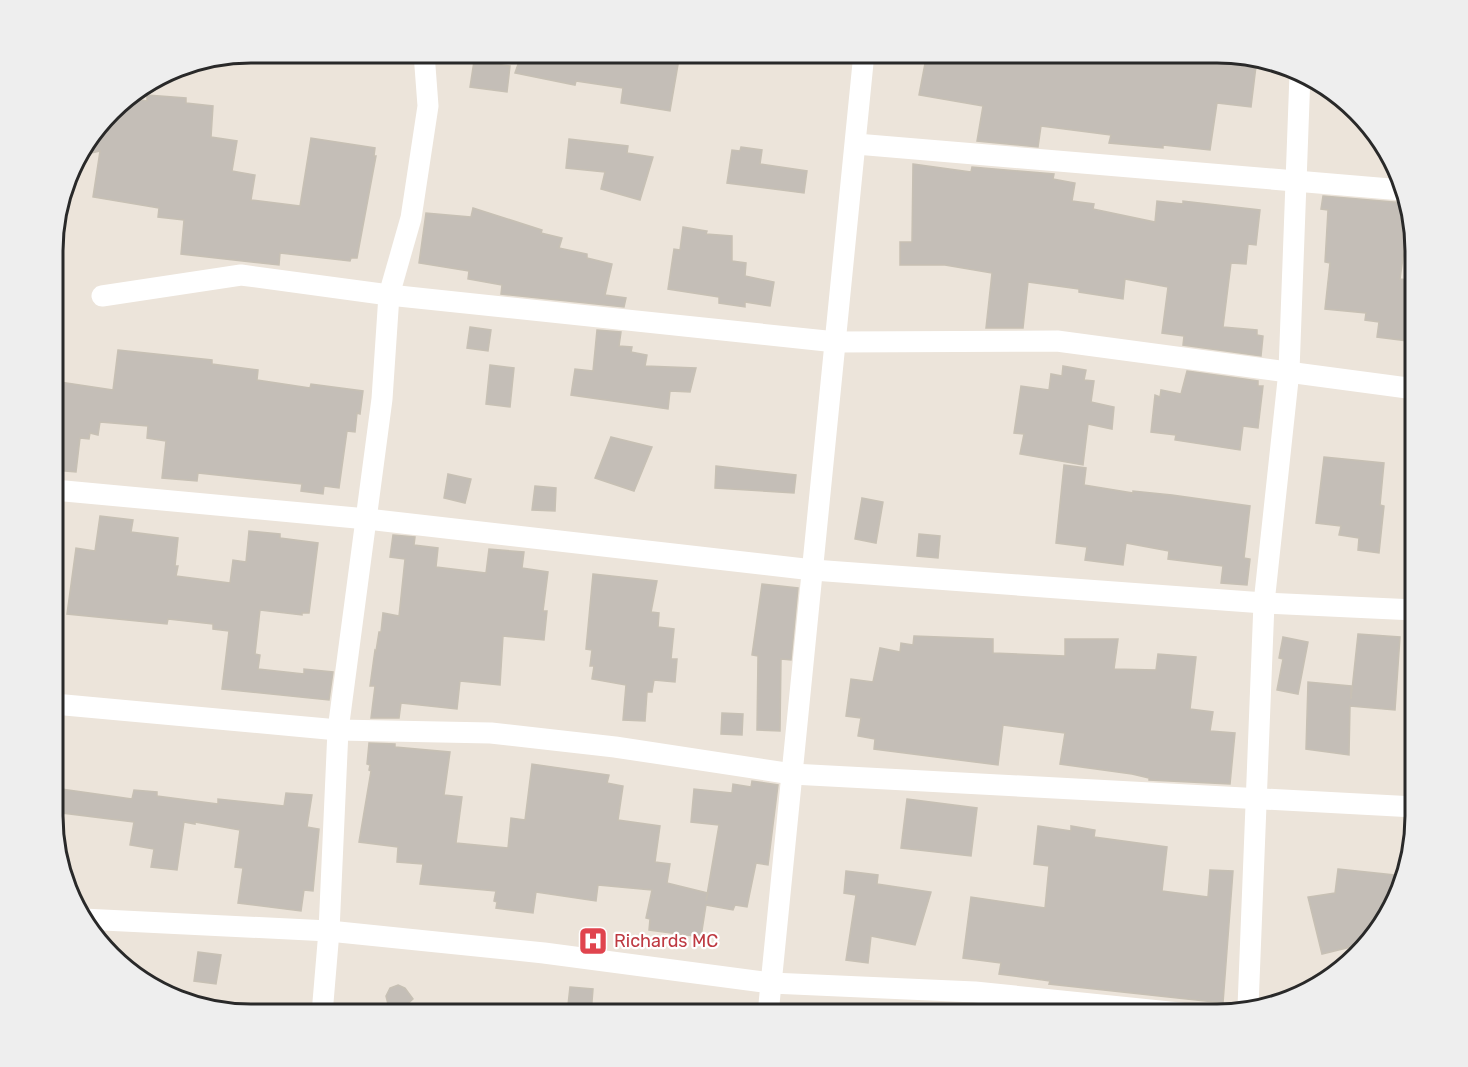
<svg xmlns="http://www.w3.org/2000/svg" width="1468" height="1067" viewBox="0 0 1468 1067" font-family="Rubik,sans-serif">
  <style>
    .building { fill: #c4beb7; stroke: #c7c0b4; stroke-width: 1.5 }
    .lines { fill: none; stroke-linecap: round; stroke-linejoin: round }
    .minor { stroke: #fff; stroke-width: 21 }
    .labels { text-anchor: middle; stroke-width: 4.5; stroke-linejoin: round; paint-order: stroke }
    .health-label { font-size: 18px; fill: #be3a42; stroke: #fff; text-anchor: start }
    .rim { fill: none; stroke: #292929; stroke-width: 3 }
  </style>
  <rect width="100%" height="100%" fill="#ece4da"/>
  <g class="building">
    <path d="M522,53H680L670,111L621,103L623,88L576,81L575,85L515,73Z"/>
    <path d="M927,53H1000L1030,57L1031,53H1129L1167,56V53H1215L1257,58L1251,107L1217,103L1210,150L1163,145V148L1109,143L1111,135L1041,126L1038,147L977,141L983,106L919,95Z"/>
    <path d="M474,61L510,66L507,92L470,87Z"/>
    <path d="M147,95L186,98V103L213,106L211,137L237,141L232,171L255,175L251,200L300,206L311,138L375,148L374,156H376L357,258H351L350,261L280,253L279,265L181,254L184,220L158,217L159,208L93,197L100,151L78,156L79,152L120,102L127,98L147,101Z"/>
    <path d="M569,139L628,146L627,153L653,157L640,200L601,189L605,172L566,168Z"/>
    <path d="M741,147L762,150L760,164L807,171L804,193L727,183L732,150L740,151Z"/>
    <path d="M913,164L971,172L972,167L1054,174L1053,179L1075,183L1072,201L1094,204L1093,209L1155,222L1157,201L1183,204V201L1260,210L1256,245L1248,244L1246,264L1231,263L1223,327L1257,330V335L1263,336L1261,356L1183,345L1184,336L1162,333L1168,287L1125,279L1123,299L1079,292V289L1028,282L1023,328H986L992,273L945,265H900V242H912Z"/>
    <path d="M1323,196L1405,203L1407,210L1403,236H1406L1400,279L1408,280L1405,301L1415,302V342L1377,337L1379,322L1365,320L1366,313L1325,309L1330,263L1325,262L1328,210L1321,209Z"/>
    <path d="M473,208L542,230L541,233L562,238L559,248L587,254V258L612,264L605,295L626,298L624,307L501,294L502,285L468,279L469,271L419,263L426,213L471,217Z"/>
    <path d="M683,227L707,231L706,234L732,236V261L746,263L745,276L774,282L770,306L745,302V307L719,303V297L668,289L674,249L680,250Z"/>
    <path d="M470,327L491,330L488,351L467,348Z"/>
    <path d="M597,330L621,332L619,346L632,347L631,352L647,355L645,366L696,368L690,392L670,391L668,409L571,395L575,369L593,371Z"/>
    <path d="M118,350L212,360V364L258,370L257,380L310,388L311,384L363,391L360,414L357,413L355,432L347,431L339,488L324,486L323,494L301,491L302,484L198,473L197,481L162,478L166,441L147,438L148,426L100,422L98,435L90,433L89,439L80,438L76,472L54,470V381L113,390Z"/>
    <path d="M490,365L514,368L510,407L486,404Z"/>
    <path d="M1063,366L1086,370L1084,380L1094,381L1091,402L1114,407L1112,429L1088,424L1083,465L1020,454L1024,434L1014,433L1021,386L1049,390L1051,374L1062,376Z"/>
    <path d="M1187,371L1258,381V386H1263L1258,428L1243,426L1240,450L1175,440L1176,435L1151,432L1155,395L1160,397L1161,390L1181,394Z"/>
    <path d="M611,437L652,447L634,491L595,478Z"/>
    <path d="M1324,457L1384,463L1380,505L1384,506L1379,553L1358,550L1359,538L1339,535L1341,526L1316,523Z"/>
    <path d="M1064,465L1086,468L1084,485L1133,493V491L1172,495L1250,506L1244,558L1250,559L1247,585L1221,583L1223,566L1168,559L1169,551L1126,543L1123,565L1085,560L1087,547L1056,543Z"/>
    <path d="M716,466L796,475L794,493L715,488Z"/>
    <path d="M448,474L471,479L465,503L444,498Z"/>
    <path d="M535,486L556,488L555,511L532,510Z"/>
    <path d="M862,498L883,502L876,543L855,539Z"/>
    <path d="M100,516L133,520L131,532L178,538L175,566H178L176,576L230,583L233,560L246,562L249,531L280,534V538L318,543L309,613H302V615L260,610L255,654L260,655L258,669L304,674V669L333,672L329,700L222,689L229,631L213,629V624L168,619L167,624L67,614L76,548L95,551Z"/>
    <path d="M919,534L940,536L938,558L917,556Z"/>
    <path d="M393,535L415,537L414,545L438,548L436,567L486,573L489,549L524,552L522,568L548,572L543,611H547L544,640L503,636L500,685L460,681L457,709L401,703L399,718H371L375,686H370L375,650L376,651L379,632H381L383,613L399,616L405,559L390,557Z"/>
    <path d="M593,574L657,581L651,612L659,613L658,627L674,629L671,659H677L675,682L654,680L652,692H647L645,721L623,720L626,685L592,679L594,666H590L592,650L586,649Z"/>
    <path d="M762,584L798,588L791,660L781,659L780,731L757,730L758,656L752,655Z"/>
    <path d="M1358,634L1400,637L1395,710L1350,706L1349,755L1306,749L1308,682L1351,686V699Z"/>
    <path d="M914,636L993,639V653L1065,656V639H1118L1114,669L1156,670L1158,654L1196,657L1190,709L1213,712L1210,731L1235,733L1230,784L1149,780V778L1132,774L1060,764L1065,733L1003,725L998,765L874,749L875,739L858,736L861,718L846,716L851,679L873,682L880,648L900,652L901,643L913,645Z"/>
    <path d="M1283,637L1308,642L1298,694L1277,690L1283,659L1279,658Z"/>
    <path d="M722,713L743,714L742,735L721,734Z"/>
    <path d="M369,743L395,744V747L450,752L444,795L462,797L456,843L508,848L511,818L525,820L532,764L609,775L607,783L623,786L618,820L660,826L655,862L670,864L667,883L708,893L706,901L719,825L691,822L694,789L732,793L733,784L751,787L752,781L778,785L768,865L756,863L747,907L735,905L733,910L706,905L701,937L649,930L650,919L646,918L652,890L598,885L596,901L536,892L533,913L496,908L497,902L494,901L496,891L420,884L423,864L397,862L398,847L359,842L371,771L369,770L370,765L367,764Z"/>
    <path d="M54,788L132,799L134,790L157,792V796L218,804V799L284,806L286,793L312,795L307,827L319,829L313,891L304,890L301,911L238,903L243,868L235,867L240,830L195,822V824L184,822L177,870L151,867L154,849L130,845L134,822L54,812Z"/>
    <path d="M907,799L977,808L971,856L901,848Z"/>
    <path d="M1038,826L1071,831V826L1095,830L1094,837L1167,847L1162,891L1208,897L1210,870L1233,871L1223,1003L1049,984L1050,981L999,974L1001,963L963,958L971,897L1045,908L1049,866L1034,864Z"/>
    <path d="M1338,869L1404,876L1401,892L1374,937L1367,943L1322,954L1308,897L1335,893Z"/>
    <path d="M846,871L878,875L877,884L931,892L915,945L871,936L868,963L846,960L856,895L844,893Z"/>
    <path d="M198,952L221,955L216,984L194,981Z"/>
    <path d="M398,985L405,988L413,999L402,1009H394L388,1004L386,996L390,988Z"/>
    <path d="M570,987L593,989L591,1014H567Z"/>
  </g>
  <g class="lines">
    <g class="minor">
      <path d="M856,144L1402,190"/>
      <path d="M102,296L241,275L389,295L836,342L1057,341L1415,389"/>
      <path d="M54,490L367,519L813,570L1264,603L1415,610"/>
      <path d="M54,704L338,730L491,733L615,747L792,774L1415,807"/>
      <path d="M83,919L329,931L544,953L771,983L975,992L1189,1014"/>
      <path d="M1248,1007L1264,603L1289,371L1300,74"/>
      <path d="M322,1014L329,931L338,730L382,399L389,295L411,218L428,106L424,53"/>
      <path d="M768,1014L864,53"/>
    </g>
  </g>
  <defs>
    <g id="hospital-square" transform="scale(1.5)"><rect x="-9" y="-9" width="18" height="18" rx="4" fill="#e0444e" stroke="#fff"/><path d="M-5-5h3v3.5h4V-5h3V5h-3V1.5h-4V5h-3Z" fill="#fff"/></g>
  </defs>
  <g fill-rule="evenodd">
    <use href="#hospital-square" x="593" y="941"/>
  </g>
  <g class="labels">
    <g class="health-label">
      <text x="614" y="947">Richards MC</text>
    </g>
  </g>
  <path d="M0 0H1468V1067H0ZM251 63H1217A188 188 0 0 1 1405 251V816A188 188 0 0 1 1217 1004H251A188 188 0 0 1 63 816V251A188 188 0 0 1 251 63Z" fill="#eee" fill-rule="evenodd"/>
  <path class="rim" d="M251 63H1217A188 188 0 0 1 1405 251V816A188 188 0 0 1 1217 1004H251A188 188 0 0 1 63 816V251A188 188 0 0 1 251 63Z"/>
</svg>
